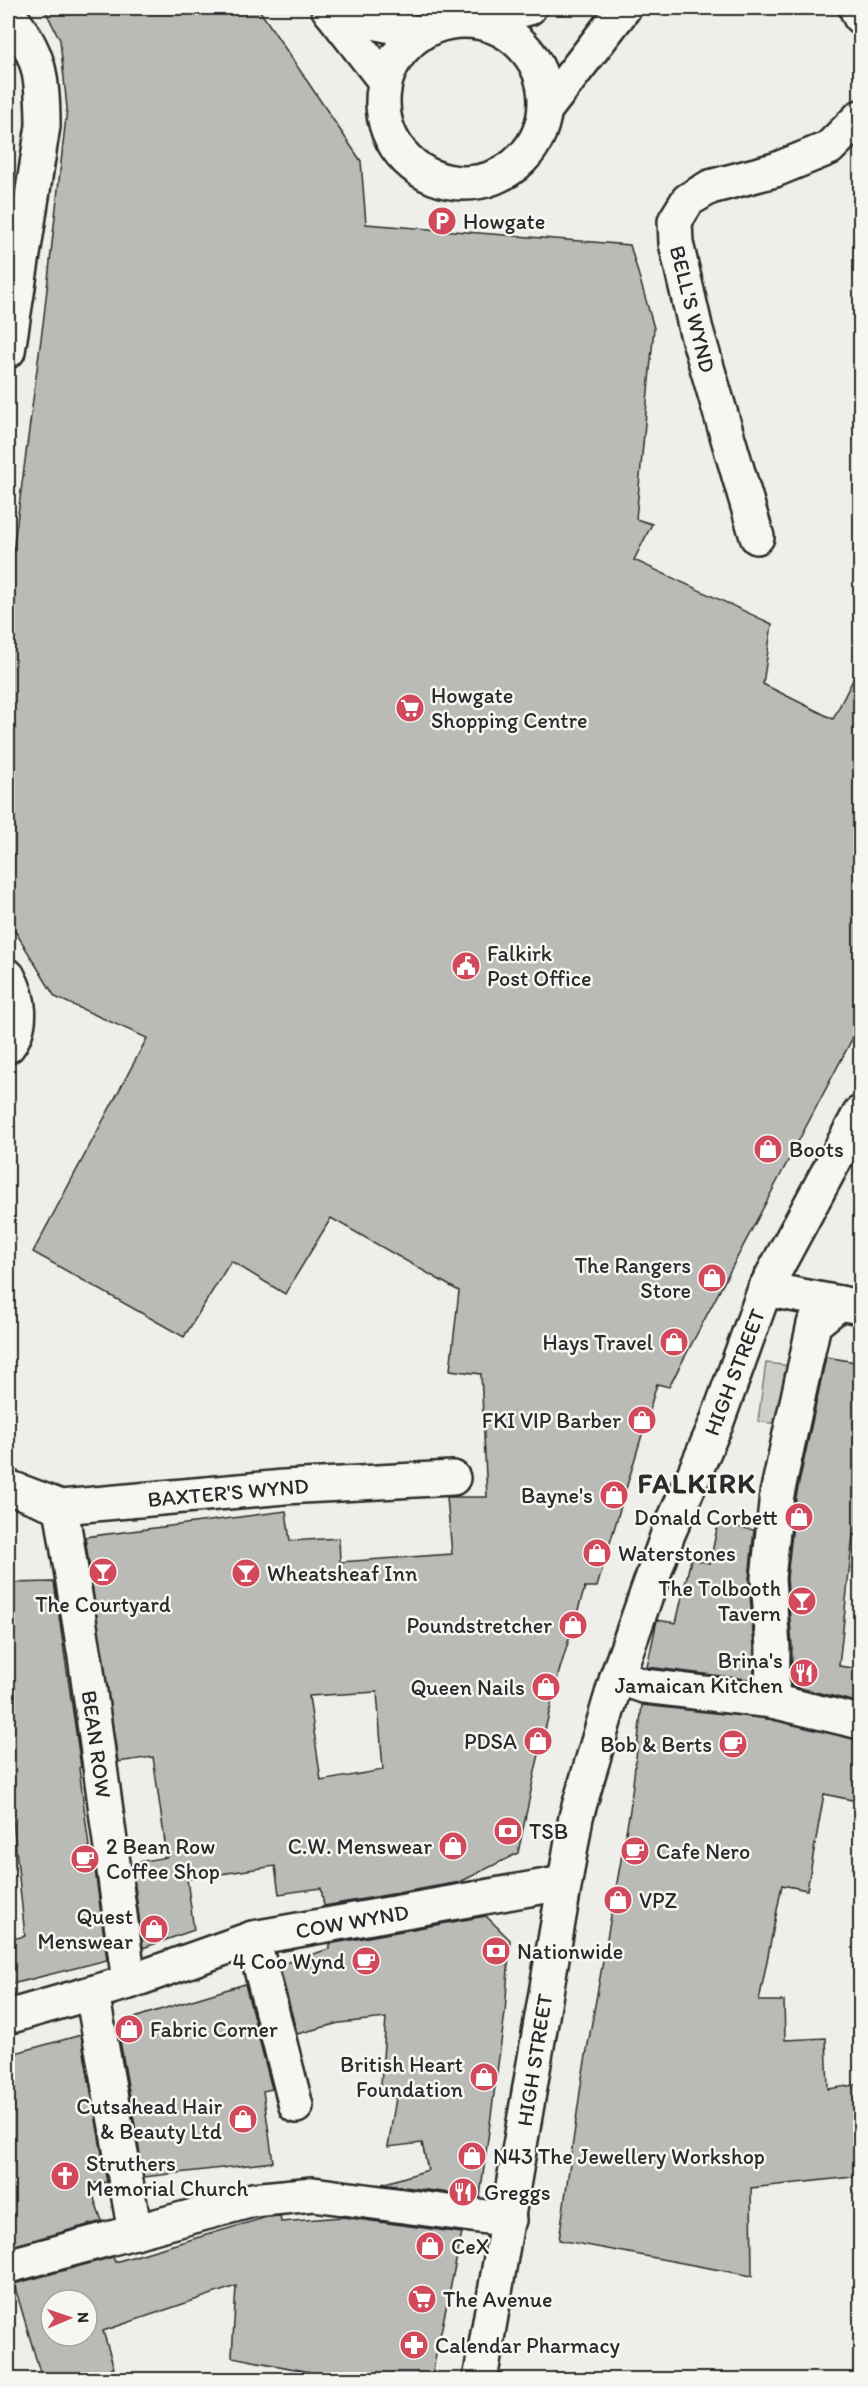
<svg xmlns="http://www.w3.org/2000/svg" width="868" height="2387" viewBox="0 0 868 2387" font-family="Itim,sans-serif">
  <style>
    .green { fill: #cececa; stroke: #7c7c7a; stroke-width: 1.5 }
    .building { fill: #babab7; stroke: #2b2b2b; stroke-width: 1.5; fill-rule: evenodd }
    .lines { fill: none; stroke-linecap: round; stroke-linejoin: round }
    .minor-casing { stroke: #2b2b2b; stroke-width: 38 }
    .major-casing { stroke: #2b2b2b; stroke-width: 38 }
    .minor { stroke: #f6f6f2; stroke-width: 33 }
    .major { stroke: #f6f6f2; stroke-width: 33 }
    .labels { text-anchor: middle; stroke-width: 5; stroke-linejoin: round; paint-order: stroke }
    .poi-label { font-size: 22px; fill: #2b2b2b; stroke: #f6f6f2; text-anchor: start }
    .street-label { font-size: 22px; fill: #2b2b2b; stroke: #f6f6f2 }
    .district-label { font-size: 28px; font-weight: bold; letter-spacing: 1.5px; fill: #2b2b2b; stroke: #f6f6f2 }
  </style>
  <rect width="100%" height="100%" fill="#eeeeea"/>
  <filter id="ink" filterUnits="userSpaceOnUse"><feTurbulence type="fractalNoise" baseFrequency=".0167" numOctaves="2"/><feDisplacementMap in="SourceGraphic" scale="12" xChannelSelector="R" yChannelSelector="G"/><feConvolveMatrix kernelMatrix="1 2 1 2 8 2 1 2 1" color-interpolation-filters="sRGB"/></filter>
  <g filter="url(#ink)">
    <path class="green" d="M766,1363L790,1366L781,1425L758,1421Z"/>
    <g class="building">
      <path d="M44,8H258L361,161L366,224L630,245L654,328L636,519L652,524L634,560L772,624L763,684L833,719L861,664V1022L669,1387L657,1384L597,1587H585L559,1672L536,1767L518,1853L460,1882L324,1906L321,1888L279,1894L275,1866L187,1879L194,1930L143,1948L132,1863L167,1857L153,1757L118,1762L85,1537L286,1511L290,1541L339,1538L340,1562L452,1554L447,1497H487L481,1374L450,1370L459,1291L331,1218L285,1294L231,1261L184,1337L33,1252L147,1038L55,997L9,921L8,903V590L44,316L67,108L60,40ZM377,1692L383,1770L321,1781L309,1696Z"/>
      <path d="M826,1357L861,1363V1535H853L839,1666L861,1669V1703L791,1686L792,1647L787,1578L796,1497Z"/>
      <path d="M718,1523L754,1530L749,1579L754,1648V1680L647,1667L657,1620L676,1623L691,1559L710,1563Z"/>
      <path d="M54,1582L81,1767L79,1768L92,1870L95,1869L107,1960L8,1985V1940L25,1936L8,1771V1583Z"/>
      <path d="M642,1705L769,1719L861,1740V1802L824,1794L807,1890L782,1885L759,2001H784L785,2040L826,2038L828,2089L861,2084V2176L751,2188L752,2276L559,2240L582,2078L630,1810Z"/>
      <path d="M486,1916L510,1940L505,2013L480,2197L382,2184L428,2170L422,2143L388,2147L396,2098L380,2097L386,2018L339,2023L297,2034L279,1965L329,1949V1944Z"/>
      <path d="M245,1984L272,2089L263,2091L273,2162L144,2177L118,2029H122L121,2023L146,2014Z"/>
      <path d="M81,2035L107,2182L89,2184L102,2221L8,2247V2055Z"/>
      <path d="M280,2216L281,2222L342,2217L462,2233L431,2379H347L232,2357L236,2286L103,2331L114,2368L97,2373L99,2379H42L14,2284L113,2257L115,2262L267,2217ZM51,2300H87V2336H51Z"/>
    </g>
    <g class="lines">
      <g class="minor-casing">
        <g id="minor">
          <path d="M856,8L860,17"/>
          <path d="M8,14C40,52 43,77 43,126L8,351"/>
          <path d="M757,537L696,330L676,243L675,221L688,200L710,187L775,170L829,148L860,117"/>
          <path d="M8,976C20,998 24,1024 8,1046"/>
          <path d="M765,1289L855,1306"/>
          <path d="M8,1487L61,1507L284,1487L453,1478"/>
          <path d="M61,1507L86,1663L129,1982"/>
          <path d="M617,1677L644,1686L772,1701L860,1722"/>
          <path d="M772,1701L773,1648L768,1578L777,1494L814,1324L840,1303"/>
          <path d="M253,1938L296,2106"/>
          <path d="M92,1993L135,2232"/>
          <path d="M8,2017L129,1982L253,1938L563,1883"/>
          <path d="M8,2266L253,2200L313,2194L509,2220"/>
          <path d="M480,2380L576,1817L617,1677L668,1534L716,1424L765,1289L860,1113"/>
        </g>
      </g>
      <g class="major-casing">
        <g id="major">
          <path d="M328,8L385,81"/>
          <path d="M331,12L420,33"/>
          <path d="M478,21L529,8"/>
          <circle cx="464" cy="102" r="81"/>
          <path d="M545,110L624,8"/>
        </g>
      </g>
      <use href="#minor" class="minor"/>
      <use href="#major" class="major"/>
    </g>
  </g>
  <defs>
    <g id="parking-disc" transform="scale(1.5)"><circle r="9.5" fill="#d1495b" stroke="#f6f6f2"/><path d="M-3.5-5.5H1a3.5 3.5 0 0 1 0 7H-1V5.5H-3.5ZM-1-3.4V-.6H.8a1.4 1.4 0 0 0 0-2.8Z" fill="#fff"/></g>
    <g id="supermarket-disc" transform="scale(1.5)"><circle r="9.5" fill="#d1495b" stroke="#f6f6f2"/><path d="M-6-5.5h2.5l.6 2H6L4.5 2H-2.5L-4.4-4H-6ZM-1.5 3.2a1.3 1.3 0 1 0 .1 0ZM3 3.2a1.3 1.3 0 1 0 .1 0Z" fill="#fff"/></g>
    <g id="civic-disc" transform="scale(1.5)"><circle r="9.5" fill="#d1495b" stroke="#f6f6f2"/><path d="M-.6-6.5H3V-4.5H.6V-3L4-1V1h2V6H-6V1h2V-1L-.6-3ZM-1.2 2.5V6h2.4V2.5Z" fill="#fff"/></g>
    <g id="shop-disc" transform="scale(1.5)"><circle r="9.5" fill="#d1495b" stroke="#f6f6f2"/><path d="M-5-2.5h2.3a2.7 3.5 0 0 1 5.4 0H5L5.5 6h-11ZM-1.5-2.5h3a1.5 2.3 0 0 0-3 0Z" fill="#fff"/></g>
    <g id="bar-disc" transform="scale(1.5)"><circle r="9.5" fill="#d1495b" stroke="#f6f6f2"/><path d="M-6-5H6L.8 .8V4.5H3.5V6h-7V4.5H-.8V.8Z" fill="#fff"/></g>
    <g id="restaurant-disc" transform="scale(1.5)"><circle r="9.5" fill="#d1495b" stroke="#f6f6f2"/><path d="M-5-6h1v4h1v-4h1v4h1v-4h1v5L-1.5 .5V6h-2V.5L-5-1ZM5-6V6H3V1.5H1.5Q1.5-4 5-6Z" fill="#fff"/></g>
    <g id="cafe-disc" transform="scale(1.5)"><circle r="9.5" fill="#d1495b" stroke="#f6f6f2"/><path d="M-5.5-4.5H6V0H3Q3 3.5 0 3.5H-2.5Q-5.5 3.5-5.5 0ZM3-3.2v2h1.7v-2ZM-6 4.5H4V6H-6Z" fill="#fff"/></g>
    <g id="bank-disc" transform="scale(1.5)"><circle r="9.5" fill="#d1495b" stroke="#f6f6f2"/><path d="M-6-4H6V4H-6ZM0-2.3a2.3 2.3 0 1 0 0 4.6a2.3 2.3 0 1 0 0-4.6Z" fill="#fff"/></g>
    <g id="church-disc" transform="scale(1.5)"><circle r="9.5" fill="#d1495b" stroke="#f6f6f2"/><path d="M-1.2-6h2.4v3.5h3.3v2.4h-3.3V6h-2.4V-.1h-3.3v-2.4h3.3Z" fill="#fff"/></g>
    <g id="pharmacy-disc" transform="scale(1.5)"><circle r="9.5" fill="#d1495b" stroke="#f6f6f2"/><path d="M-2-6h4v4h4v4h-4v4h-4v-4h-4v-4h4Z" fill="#fff"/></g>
  </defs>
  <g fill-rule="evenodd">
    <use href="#parking-disc" x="442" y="221"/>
    <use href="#supermarket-disc" x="410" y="708"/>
    <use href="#civic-disc" x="466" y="966"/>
    <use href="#shop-disc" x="768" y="1149"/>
    <use href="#shop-disc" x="712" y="1278"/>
    <use href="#shop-disc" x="674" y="1342"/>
    <use href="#shop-disc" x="642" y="1420"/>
    <use href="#shop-disc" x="614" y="1495"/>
    <use href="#shop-disc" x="799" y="1517"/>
    <use href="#shop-disc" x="597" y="1553"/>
    <use href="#bar-disc" x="103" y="1572"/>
    <use href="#bar-disc" x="246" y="1573"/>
    <use href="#bar-disc" x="802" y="1601"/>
    <use href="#shop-disc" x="573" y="1625"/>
    <use href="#restaurant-disc" x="804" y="1673"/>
    <use href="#shop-disc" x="546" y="1687"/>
    <use href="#shop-disc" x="538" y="1741"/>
    <use href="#cafe-disc" x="733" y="1744"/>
    <use href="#bank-disc" x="508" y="1831"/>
    <use href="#shop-disc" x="453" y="1846"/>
    <use href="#cafe-disc" x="635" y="1851"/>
    <use href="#cafe-disc" x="85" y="1859"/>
    <use href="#shop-disc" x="618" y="1900"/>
    <use href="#shop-disc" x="154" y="1929"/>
    <use href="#bank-disc" x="496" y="1951"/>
    <use href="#cafe-disc" x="366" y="1961"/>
    <use href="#shop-disc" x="129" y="2029"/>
    <use href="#shop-disc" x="484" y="2077"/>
    <use href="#shop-disc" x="243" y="2119"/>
    <use href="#shop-disc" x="472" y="2156"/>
    <use href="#church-disc" x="65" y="2176"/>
    <use href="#restaurant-disc" x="463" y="2192"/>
    <use href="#shop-disc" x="430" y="2246"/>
    <use href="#supermarket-disc" x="422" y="2299"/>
    <use href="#pharmacy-disc" x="414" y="2345"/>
  </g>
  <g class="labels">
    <g class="poi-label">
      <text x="463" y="229">Howgate</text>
      <text x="431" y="703">Howgate<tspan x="431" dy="25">Shopping Centre</tspan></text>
      <text x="487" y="961">Falkirk<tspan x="487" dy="25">Post Office</tspan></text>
      <text x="789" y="1157">Boots</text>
      <text x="691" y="1273" text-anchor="end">The Rangers<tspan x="691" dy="25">Store</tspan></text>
      <text x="653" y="1350" text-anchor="end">Hays Travel</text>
      <text x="621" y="1428" text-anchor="end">FKI VIP Barber</text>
      <text x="593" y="1503" text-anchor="end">Bayne's</text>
      <text x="778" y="1525" text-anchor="end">Donald Corbett</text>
      <text x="618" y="1561">Waterstones</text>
      <text x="267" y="1581">Wheatsheaf Inn</text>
      <text x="781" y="1596" text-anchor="end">The Tolbooth<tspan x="781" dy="25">Tavern</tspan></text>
      <text x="103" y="1612" text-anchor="middle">The Courtyard</text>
      <text x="552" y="1633" text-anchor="end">Poundstretcher</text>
      <text x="783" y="1668" text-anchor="end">Brina's<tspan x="783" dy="25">Jamaican Kitchen</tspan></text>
      <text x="525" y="1695" text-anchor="end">Queen Nails</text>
      <text x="517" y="1749" text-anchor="end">PDSA</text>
      <text x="712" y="1752" text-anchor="end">Bob &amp; Berts</text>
      <text x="529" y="1839">TSB</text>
      <text x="106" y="1854">2 Bean Row<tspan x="106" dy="25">Coffee Shop</tspan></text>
      <text x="432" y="1854" text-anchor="end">C.W. Menswear</text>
      <text x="656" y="1859">Cafe Nero</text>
      <text x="639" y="1908">VPZ</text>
      <text x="133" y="1924" text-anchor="end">Quest<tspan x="133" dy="25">Menswear</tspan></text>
      <text x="517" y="1959">Nationwide</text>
      <text x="345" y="1969" text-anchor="end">4 Coo Wynd</text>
      <text x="150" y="2037">Fabric Corner</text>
      <text x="463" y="2072" text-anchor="end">British Heart<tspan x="463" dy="25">Foundation</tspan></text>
      <text x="222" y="2114" text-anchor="end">Cutsahead Hair<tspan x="222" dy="25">&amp; Beauty Ltd</tspan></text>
      <text x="493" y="2164">N43 The Jewellery Workshop</text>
      <text x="86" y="2171">Struthers<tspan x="86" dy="25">Memorial Church</tspan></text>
      <text x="484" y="2200">Greggs</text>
      <text x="451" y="2254">CeX</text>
      <text x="443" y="2307">The Avenue</text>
      <text x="435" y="2353">Calendar Pharmacy</text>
    </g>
    <g class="street-label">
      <text transform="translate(693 309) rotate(76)" y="8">BELL'S WYND</text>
      <text transform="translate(734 1372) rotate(-69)" y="8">HIGH STREET</text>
      <text transform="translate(228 1492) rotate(-5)" y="8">BAXTER'S WYND</text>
      <text transform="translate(97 1744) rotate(82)" y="8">BEAN ROW</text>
      <text transform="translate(352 1921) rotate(-10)" y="8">COW WYND</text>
      <text transform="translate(534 2060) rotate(-81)" y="8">HIGH STREET</text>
    </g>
    <g class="district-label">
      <text x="697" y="1493">FALKIRK</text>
    </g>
  </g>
  <rect width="868" height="2387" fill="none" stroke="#f6f6f2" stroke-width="30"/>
  <rect x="15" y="15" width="838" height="2357" fill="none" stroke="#2b2b2b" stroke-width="2" filter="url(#ink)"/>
  <g transform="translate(69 2318) rotate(88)"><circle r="28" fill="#f6f6f2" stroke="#a5a5a2" stroke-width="1.5"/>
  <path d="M0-4.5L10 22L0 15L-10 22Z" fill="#d1495b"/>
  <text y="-9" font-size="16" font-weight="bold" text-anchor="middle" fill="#2b2b2b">N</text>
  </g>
</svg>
